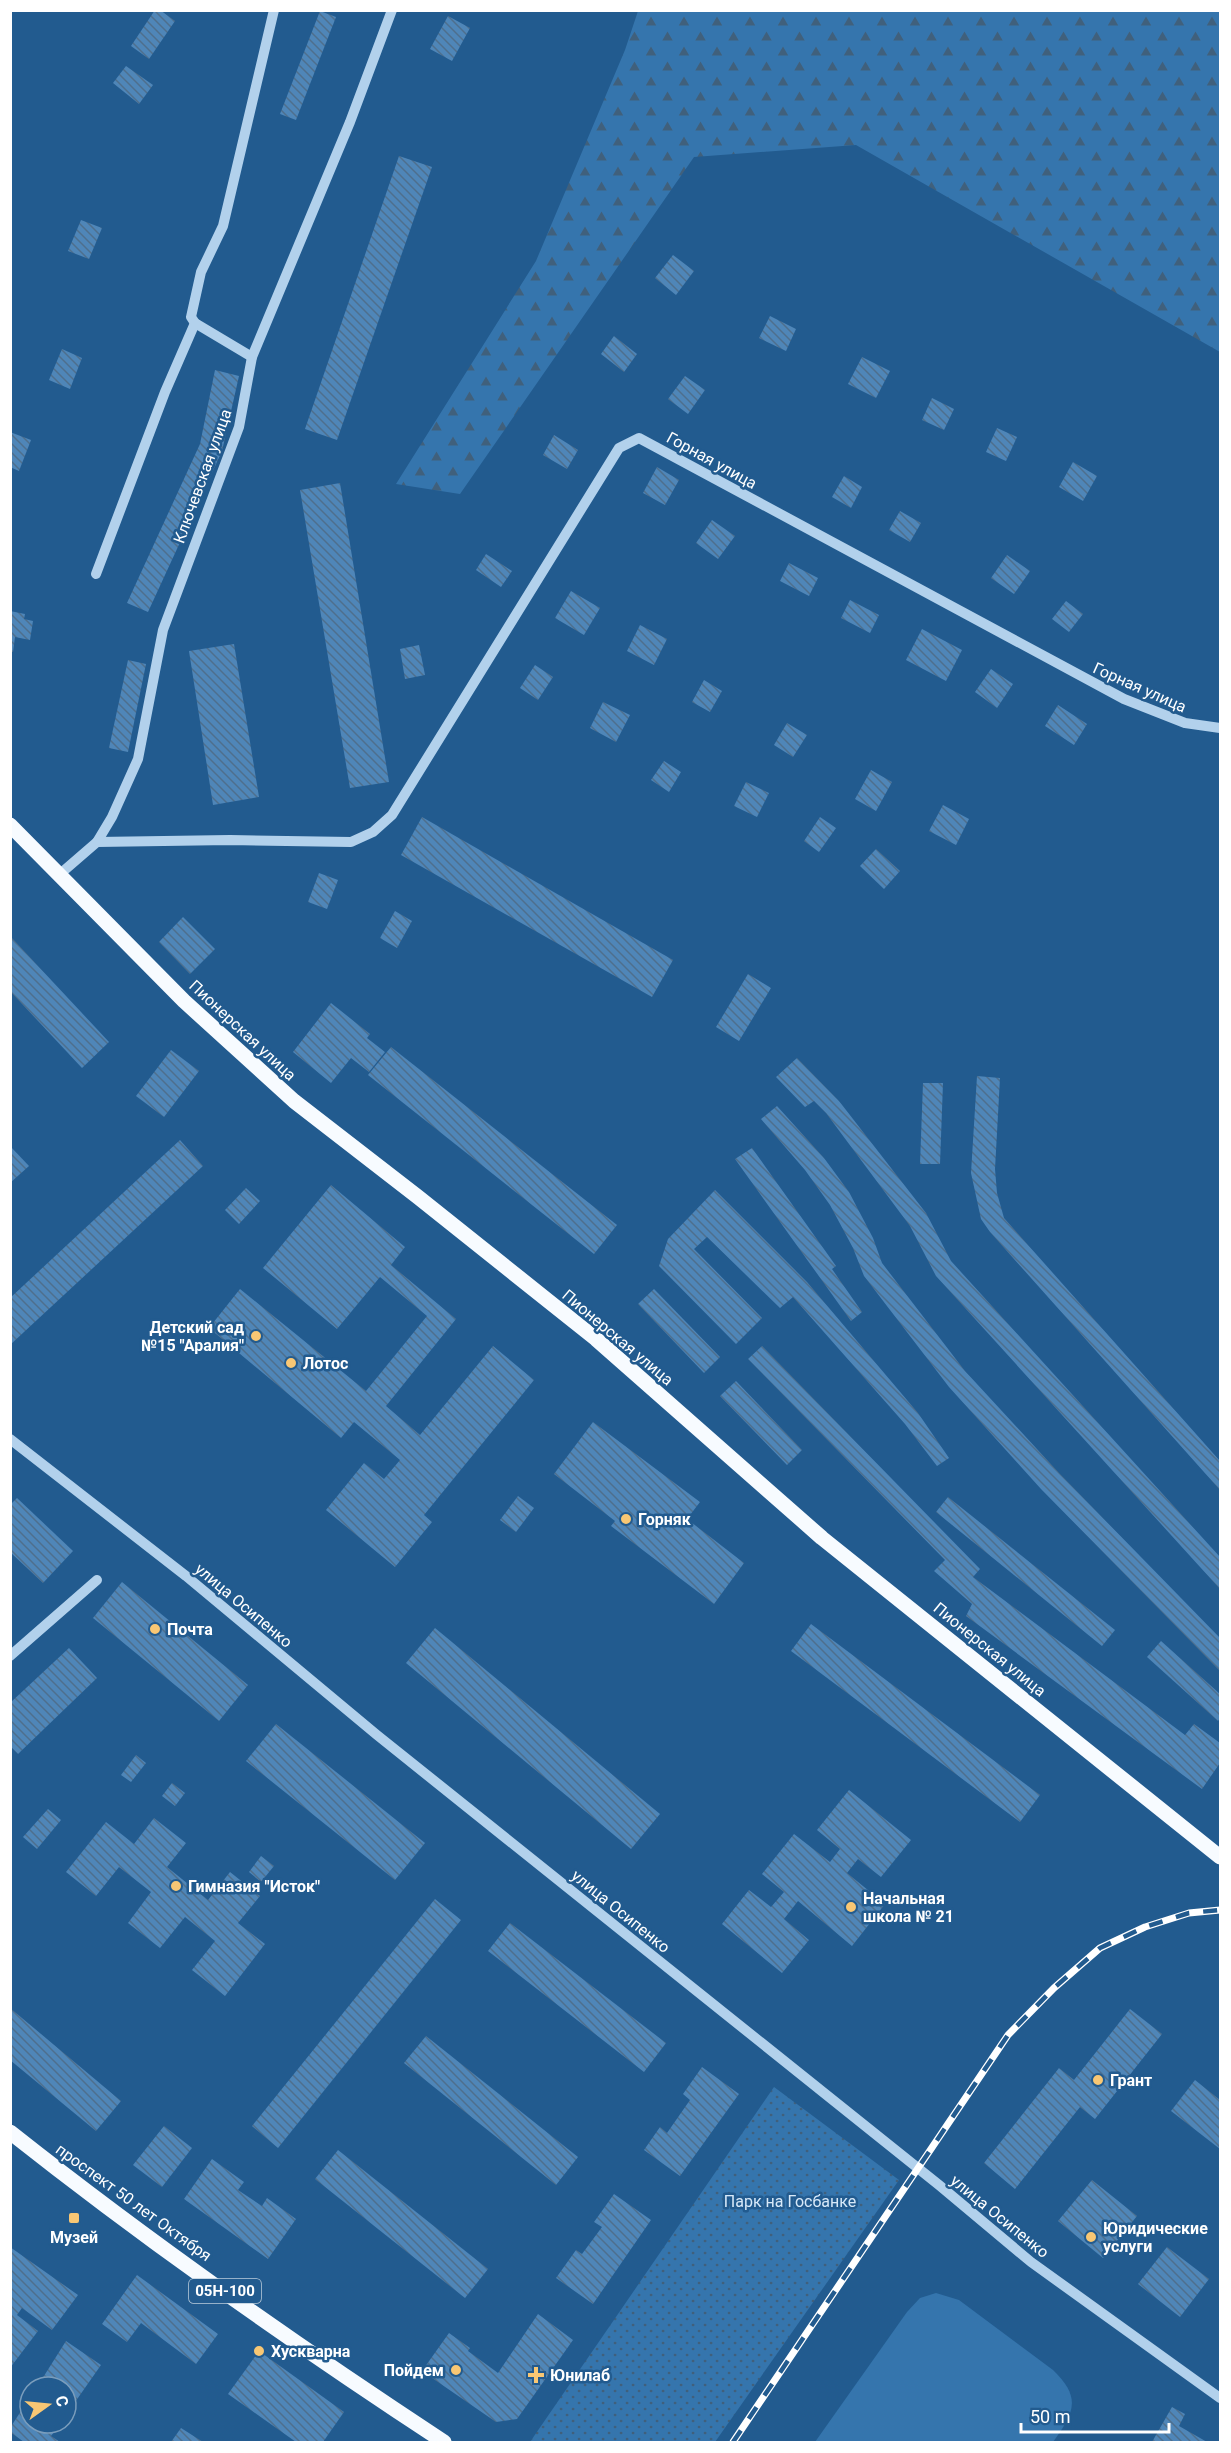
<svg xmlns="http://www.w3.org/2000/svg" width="1231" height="2453" viewBox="0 0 1231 2453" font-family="Roboto,sans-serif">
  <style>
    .grass { fill: #3575ad }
    .forest { fill: url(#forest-firs) }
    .park { fill: url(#park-dots) }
    .building { fill: url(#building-back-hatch) }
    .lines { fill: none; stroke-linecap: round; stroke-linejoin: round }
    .minor { stroke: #b2d1ec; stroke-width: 10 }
    .major { stroke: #f7fbff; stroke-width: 15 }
    .rail-casing { stroke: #fff; stroke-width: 7 }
    .rail { stroke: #225b8f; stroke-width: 4.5; stroke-dasharray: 14; stroke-linecap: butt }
    .poi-dot { fill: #f8c774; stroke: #225b8f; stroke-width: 2 }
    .labels { text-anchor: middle; stroke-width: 5; stroke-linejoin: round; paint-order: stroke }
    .shield { fill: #225b8f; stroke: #bdcedd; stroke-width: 1.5 }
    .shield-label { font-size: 15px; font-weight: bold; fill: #fff }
    .street-label { font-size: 16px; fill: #fff; stroke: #225b8f }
    .poi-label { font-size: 16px; font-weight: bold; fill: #fff; stroke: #225b8f; text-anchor: start }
    .park-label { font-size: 16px; fill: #d7e9f9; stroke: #225b8f }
  </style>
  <defs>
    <pattern id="forest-firs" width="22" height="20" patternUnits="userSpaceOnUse" patternTransform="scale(1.5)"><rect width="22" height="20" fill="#3575ad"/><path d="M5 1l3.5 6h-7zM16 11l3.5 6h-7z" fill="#40607c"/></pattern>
    <pattern id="park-dots" width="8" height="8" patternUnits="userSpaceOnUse" patternTransform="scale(1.5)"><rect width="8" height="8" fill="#3575ad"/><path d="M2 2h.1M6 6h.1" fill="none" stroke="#40607c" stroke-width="1.8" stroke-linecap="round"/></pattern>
    <pattern id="building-back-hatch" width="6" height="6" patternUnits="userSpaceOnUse" patternTransform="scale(1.5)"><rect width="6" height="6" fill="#4f86b8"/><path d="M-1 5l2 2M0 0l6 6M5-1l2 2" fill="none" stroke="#4e6f8d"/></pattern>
  </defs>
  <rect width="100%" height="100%" fill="#225b8f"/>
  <path class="grass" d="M936,2293L959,2300L1053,2370C1082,2398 1074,2413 1053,2442H815L907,2312L920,2298Z"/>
  <path class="forest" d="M638,11H1220V352L856,145L694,157L460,494L396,484L536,261L625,50Z"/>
  <path class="park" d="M774,2087L899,2180L715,2442H530Z"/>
  <g class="building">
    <path d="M155,10H160L175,21L149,59L131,46Z"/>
    <path d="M320,11L336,17L296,120L280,114Z"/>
    <path d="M448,16L470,28L452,61L430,49Z"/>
    <path d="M126,66L153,85L139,104L113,83Z"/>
    <path d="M399,156L432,167L337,440L305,429Z"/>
    <path d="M81,220L102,228L89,259L68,251Z"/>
    <path d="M673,255L694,271L676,295L655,278Z"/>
    <path d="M770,316L796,329L786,351L759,338Z"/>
    <path d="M614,336L637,354L624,372L601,354Z"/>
    <path d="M62,349L82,358L70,389L49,380Z"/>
    <path d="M862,357L890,371L876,398L848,384Z"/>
    <path d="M215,370L239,376L222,451L148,612L127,603L200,444Z"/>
    <path d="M685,376L705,390L688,414L668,399Z"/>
    <path d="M932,398L954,409L944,430L922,420Z"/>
    <path d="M997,428L1017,437L1006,461L986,452Z"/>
    <path d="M10,432L31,440L19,471L10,467Z"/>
    <path d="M554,435L578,450L567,469L543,455Z"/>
    <path d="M1073,462L1097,476L1083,501L1059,487Z"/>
    <path d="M657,467L679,480L665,505L643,493Z"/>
    <path d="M844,476L862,487L851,508L832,497Z"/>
    <path d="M340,483L389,782L350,788L300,490Z"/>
    <path d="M900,511L921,523L910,542L889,530Z"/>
    <path d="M712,520L735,536L718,559L696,543Z"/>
    <path d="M486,554L512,571L501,587L476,570Z"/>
    <path d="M1007,555L1030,571L1014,594L991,578Z"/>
    <path d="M789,563L818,578L809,596L780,581Z"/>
    <path d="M571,591L600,608L584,635L555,618Z"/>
    <path d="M850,600L879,615L870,633L841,618Z"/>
    <path d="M1066,601L1083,614L1069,632L1052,619Z"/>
    <path d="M10,611L25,614L24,619L33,621L30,640L15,637L13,652H10Z"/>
    <path d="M640,625L667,639L654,665L627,651Z"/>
    <path d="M922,629L962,650L946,681L906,660Z"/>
    <path d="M234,644L259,797L213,805L189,651Z"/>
    <path d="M419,645L425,675L405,679L400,649Z"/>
    <path d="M128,660L146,664L128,752L109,748Z"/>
    <path d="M535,665L553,677L538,700L520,688Z"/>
    <path d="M991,669L1013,684L997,708L975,692Z"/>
    <path d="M704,680L722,691L710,712L692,702Z"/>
    <path d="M603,702L630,715L616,742L590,728Z"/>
    <path d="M1058,705L1087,724L1074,745L1045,726Z"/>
    <path d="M787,723L807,735L793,757L774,745Z"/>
    <path d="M664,761L681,772L669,792L651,780Z"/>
    <path d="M871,770L892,782L876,811L855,799Z"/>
    <path d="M746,782L769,793L757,817L734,806Z"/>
    <path d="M943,805L969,819L956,845L929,831Z"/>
    <path d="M422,817L673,960L652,997L401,855Z"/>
    <path d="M820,817L836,828L819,852L804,841Z"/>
    <path d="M876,849L900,871L884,889L860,866Z"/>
    <path d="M319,873L338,880L327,909L308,902Z"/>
    <path d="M395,911L412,921L397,948L380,938Z"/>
    <path d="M183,917L215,949L190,974L159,942Z"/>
    <path d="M10,936L109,1042L82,1068L10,991Z"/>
    <path d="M748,974L771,988L739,1041L716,1027Z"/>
    <path d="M331,1003L370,1034L367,1038L385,1052L369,1072L351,1058L331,1083L293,1052Z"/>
    <path d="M391,1047L617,1225L594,1254L368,1075Z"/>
    <path d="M171,1050L199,1071L164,1117L136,1096Z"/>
    <path d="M797,1058L839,1101L926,1213L951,1261L1220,1557V1589L936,1276L910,1226L826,1113L814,1101L805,1107L776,1077Z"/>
    <path d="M977,1076L1000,1078L995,1169L997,1193L1004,1218L1220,1461V1490L990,1232L981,1219L971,1173Z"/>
    <path d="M923,1083H943L940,1164H920Z"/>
    <path d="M777,1106L824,1158L849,1192L873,1238L882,1263L965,1371L1059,1473L1220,1638V1671L1041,1489L949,1387L864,1276L853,1248L830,1205L805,1170L761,1119Z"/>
    <path d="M180,1140L203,1166L10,1345V1298Z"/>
    <path d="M10,1146L29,1166L10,1183Z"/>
    <path d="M752,1148L836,1266L832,1269L862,1312L851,1321L735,1159Z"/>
    <path d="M331,1185L405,1247L391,1265L456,1319L386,1406L420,1435L493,1346L534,1380L424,1515L432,1522L395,1567L326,1510L364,1463L384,1479L400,1460L354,1422L341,1438L209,1328L240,1289L366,1391L427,1316L380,1277L337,1329L263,1268Z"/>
    <path d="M246,1188L260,1201L239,1224L225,1210Z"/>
    <path d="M715,1190L807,1282L918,1413L949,1458L937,1466L905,1424L793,1297L780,1308L707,1237L694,1249L762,1318L736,1344L659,1266L668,1239Z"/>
    <path d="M654,1289L720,1357L704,1373L638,1304Z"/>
    <path d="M762,1346L980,1569L973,1577L1185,1735L1194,1724L1220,1743V1763L1202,1789L966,1616L972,1604L934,1571L945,1560L748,1359Z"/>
    <path d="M736,1381L802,1450L787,1465L720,1396Z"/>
    <path d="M593,1422L700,1502L687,1519L744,1563L714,1604L611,1526L615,1521L554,1474Z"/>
    <path d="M518,1496L534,1508L516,1532L500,1520Z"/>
    <path d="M948,1497L1115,1630L1102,1646L936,1512Z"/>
    <path d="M17,1498L73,1551L43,1583L10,1552V1505Z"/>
    <path d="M122,1582L248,1685L219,1721L93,1618Z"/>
    <path d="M811,1624L1040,1795L1020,1822L791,1651Z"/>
    <path d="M435,1628L660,1814L631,1849L406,1663Z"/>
    <path d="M1161,1641L1220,1694V1718L1218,1721L1147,1657Z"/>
    <path d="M69,1648L97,1678L18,1754L10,1746V1703Z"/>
    <path d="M276,1724L425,1843L395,1880L246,1761Z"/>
    <path d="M136,1755L146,1763L131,1782L121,1775Z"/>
    <path d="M172,1783L185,1793L175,1806L162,1796Z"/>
    <path d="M849,1790L911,1840L881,1877L858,1859L847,1873L885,1904L852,1946L798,1901L784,1919L809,1940L782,1973L722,1924L749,1890L771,1907L784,1892L762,1874L794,1834L830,1862L840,1849L817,1830Z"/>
    <path d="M48,1809L61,1820L37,1849L23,1837Z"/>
    <path d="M154,1818L186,1843L167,1867L208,1900L230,1872L260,1896L238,1923L265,1944L225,1996L192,1970L215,1941L185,1917L160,1948L128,1923L151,1892L119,1867L96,1896L66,1872L106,1822L134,1844Z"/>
    <path d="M261,1856L274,1866L261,1882L249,1872Z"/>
    <path d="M435,1899L461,1920L278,2148L252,2126Z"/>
    <path d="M510,1923L666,2043L644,2072L488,1951Z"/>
    <path d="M10,2008L121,2101L96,2131L10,2060Z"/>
    <path d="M1130,2009L1162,2034L1095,2119L1080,2107L1015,2189L984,2163L1059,2068L1074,2080Z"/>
    <path d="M426,2036L578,2157L556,2185L404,2063Z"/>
    <path d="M702,2067L739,2094L680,2176L644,2150L660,2127L667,2133L690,2100L683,2094Z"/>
    <path d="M1195,2080L1220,2100V2149L1171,2111Z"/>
    <path d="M164,2126L192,2148L162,2187L133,2165Z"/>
    <path d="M338,2150L488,2269L465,2298L315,2179Z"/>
    <path d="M212,2159L244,2182L238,2190L262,2206L267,2198L296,2219L268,2259L184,2199Z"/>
    <path d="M1092,2180L1137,2216L1103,2258L1058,2221Z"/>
    <path d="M614,2194L651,2220L593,2304L556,2278L576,2250L582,2254L602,2227L594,2222Z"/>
    <path d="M10,2247L78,2295L52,2330L22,2308L17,2315L38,2331L10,2368Z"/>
    <path d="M1167,2247L1209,2279L1180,2317L1138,2284Z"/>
    <path d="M137,2275L218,2334L196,2364L141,2323L127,2342L102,2324Z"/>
    <path d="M538,2314L573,2340L517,2419L496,2422L422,2371L449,2333L470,2348L468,2351L498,2373Z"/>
    <path d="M66,2341L101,2365L66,2415V2387H37Z"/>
    <path d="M259,2351L344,2412L323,2442H296L228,2394Z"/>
    <path d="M30,2397V2423H61L51,2436L60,2442H24L10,2432V2428Z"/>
    <path d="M1172,2407L1185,2414L1179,2426L1207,2442H1152Z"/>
    <path d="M181,2428L203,2442H171Z"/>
  </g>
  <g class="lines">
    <g class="minor">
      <path d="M252,357L195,323L191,317L201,272L223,226L274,10"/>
      <path d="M96,574L165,392L195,323"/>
      <path d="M97,842L230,840L351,842L373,832L392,815L619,448L639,438L1124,699L1185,723L1220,728"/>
      <path d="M60,874L97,842L112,817L138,759L163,630L239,427L252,357L350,122L392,10"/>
      <path d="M10,1439L186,1576L377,1735L939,2185L1031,2262L1220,2398"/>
      <path d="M10,1656L97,1580"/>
    </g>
    <g class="major">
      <path d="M10,825L184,1001L294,1101L418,1197L596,1339L822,1538L1220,1857"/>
      <path d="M10,2132C149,2242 296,2345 444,2442"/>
    </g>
    <g class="rail-casing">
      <path id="rail" d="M733,2442L1008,2035L1054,1988L1100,1948L1145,1927L1189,1913L1220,1910"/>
    </g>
    <use href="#rail" class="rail"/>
  </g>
  <g class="poi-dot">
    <circle cx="256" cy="1336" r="6"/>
    <circle cx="291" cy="1363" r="6"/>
    <circle cx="626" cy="1519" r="6"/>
    <circle cx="155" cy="1629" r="6"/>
    <circle cx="176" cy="1886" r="6"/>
    <circle cx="851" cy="1907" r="6"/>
    <circle cx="1098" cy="2080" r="6"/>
    <rect x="68" y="2212" width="12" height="12" rx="3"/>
    <circle cx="1091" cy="2237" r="6"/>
    <circle cx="259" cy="2351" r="6"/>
    <circle cx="456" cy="2370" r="6"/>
    <path d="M533 2366h6v6h6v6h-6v6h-6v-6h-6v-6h6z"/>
  </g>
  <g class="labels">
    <rect class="shield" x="189" y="2279" width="72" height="24" rx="4.5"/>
    <g class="shield-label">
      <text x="225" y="2296">05Н-100</text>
    </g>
    <g class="street-label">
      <text transform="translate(712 460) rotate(29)" y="6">Горная улица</text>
      <text transform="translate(202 476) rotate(-70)" y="6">Ключевская улица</text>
      <text transform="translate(1140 687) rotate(24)" y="6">Горная улица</text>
      <text transform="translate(243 1030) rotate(43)" y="6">Пионерская улица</text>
      <text transform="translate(618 1337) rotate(40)" y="6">Пионерская улица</text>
      <text transform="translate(244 1605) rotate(40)" y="6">улица Осипенко</text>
      <text transform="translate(990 1649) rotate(39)" y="6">Пионерская улица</text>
      <text transform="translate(621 1911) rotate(39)" y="6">улица Осипенко</text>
      <text transform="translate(134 2202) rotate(36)" y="6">проспект 50 лет Октября</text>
      <text transform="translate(1000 2216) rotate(39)" y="6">улица Осипенко</text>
    </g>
    <g class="poi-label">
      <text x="244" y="1333" text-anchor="end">Детский сад<tspan x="244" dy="18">№15 "Аралия"</tspan></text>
      <text x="303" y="1369">Лотос</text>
      <text x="638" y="1525">Горняк</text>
      <text x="167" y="1635">Почта</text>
      <text x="188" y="1892">Гимназия "Исток"</text>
      <text x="863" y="1904">Начальная<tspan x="863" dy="18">школа № 21</tspan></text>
      <text x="1110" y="2086">Грант</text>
      <text x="1103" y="2234">Юридические<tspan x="1103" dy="18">услуги</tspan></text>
      <text x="74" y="2243" text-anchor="middle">Музей</text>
      <text x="271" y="2357">Хускварна</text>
      <text x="444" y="2376" text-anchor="end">Пойдем</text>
      <text x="550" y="2381">Юнилаб</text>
    </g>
    <g class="park-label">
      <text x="790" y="2207">Парк на Госбанке</text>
    </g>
  </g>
  <rect width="1231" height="2453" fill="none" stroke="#ffffff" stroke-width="24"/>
  <g transform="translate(48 2405) rotate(75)"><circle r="28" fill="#225b8f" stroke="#7a9dbc" stroke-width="1.5"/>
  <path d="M0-4.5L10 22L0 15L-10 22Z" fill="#f8c774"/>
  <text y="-9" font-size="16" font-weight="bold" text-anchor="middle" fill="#ffffff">С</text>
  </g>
  <path d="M1021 2423v9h148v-9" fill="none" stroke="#ffffff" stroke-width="3"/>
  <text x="1030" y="2423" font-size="18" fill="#ffffff" stroke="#225b8f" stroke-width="4.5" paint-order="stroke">50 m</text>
</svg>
